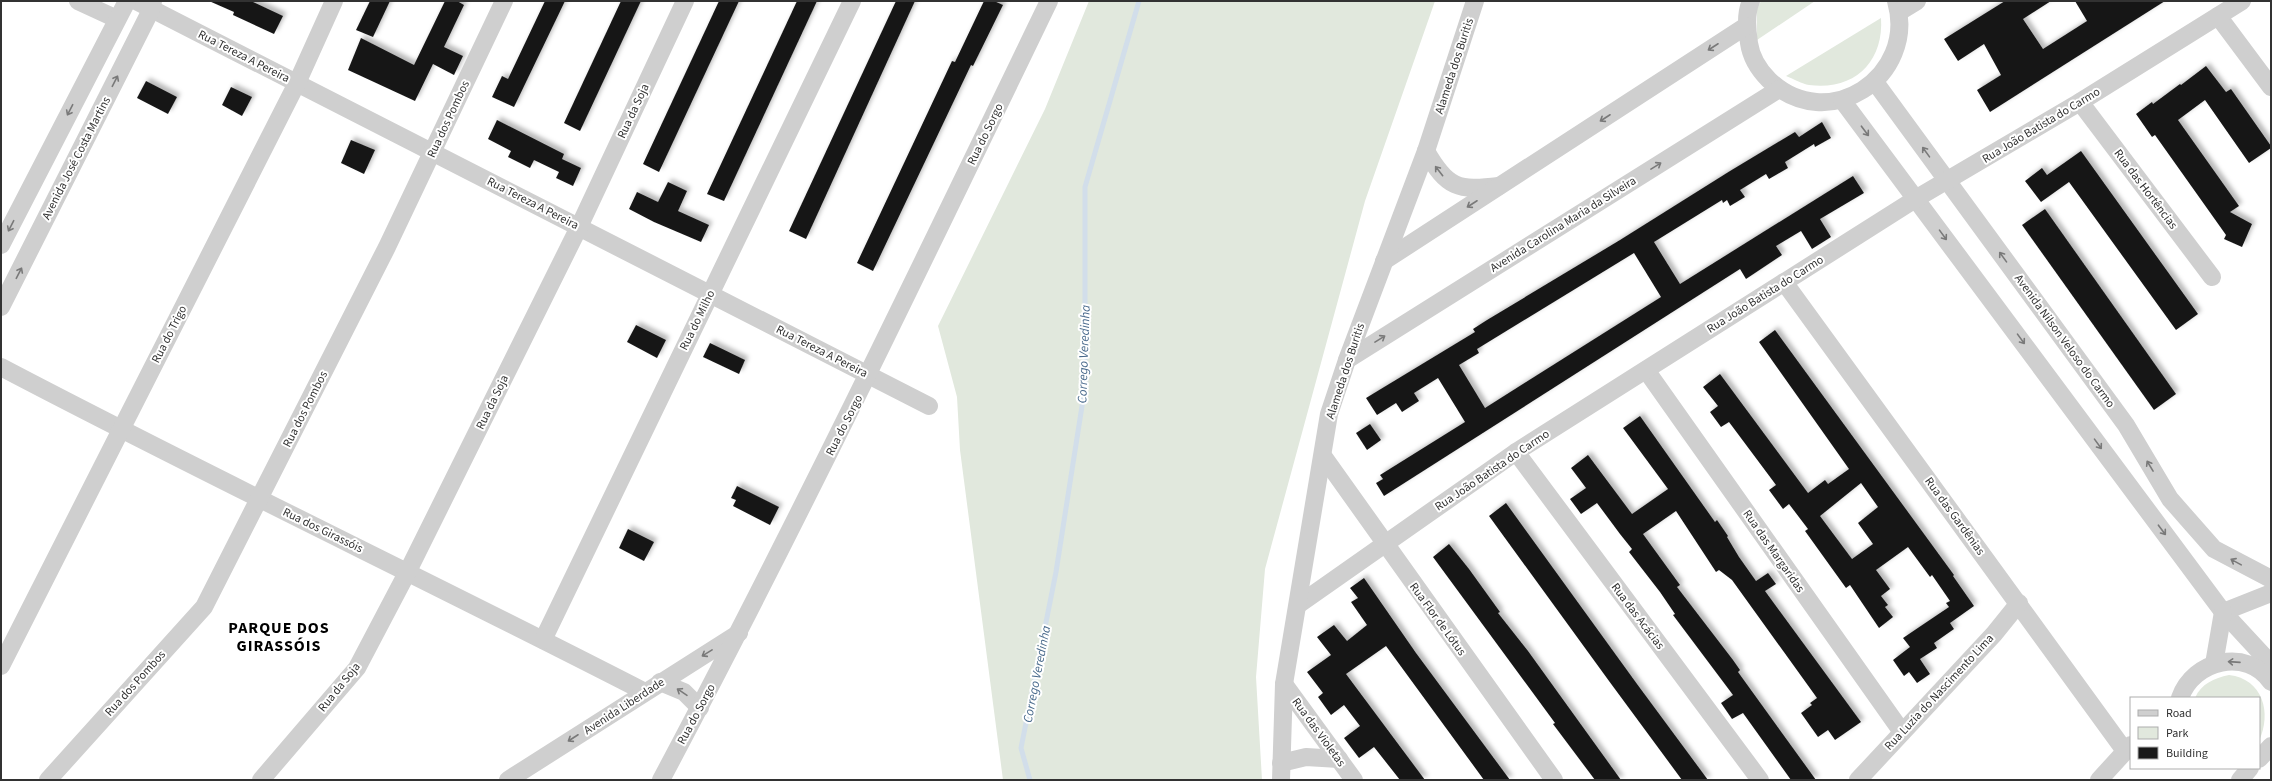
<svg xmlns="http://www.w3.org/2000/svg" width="2272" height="781" viewBox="0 0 2272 781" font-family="'Source Sans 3',sans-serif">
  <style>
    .green { fill: #e1e8dd }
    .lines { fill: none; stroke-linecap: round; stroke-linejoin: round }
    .stream { stroke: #d2deea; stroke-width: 5 }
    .building { fill: #191919; fill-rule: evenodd; filter: url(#shadow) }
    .street { stroke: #cfcfcf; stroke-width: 18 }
    .oneway { stroke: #797979 }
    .labels { text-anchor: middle; stroke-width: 4; stroke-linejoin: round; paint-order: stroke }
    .street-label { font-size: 12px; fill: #323232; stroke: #fff }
    .water-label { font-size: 13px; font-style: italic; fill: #496a8c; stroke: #fff }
    .district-label { font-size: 16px; font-weight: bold; letter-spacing: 1px; fill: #000; stroke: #fff }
  </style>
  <defs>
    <filter id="shadow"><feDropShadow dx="3.5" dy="-3.5" stdDeviation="2" flood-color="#0004"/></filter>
  </defs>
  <rect width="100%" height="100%" fill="#fff"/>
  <g class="green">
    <path d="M1089,1H1435L1365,201L1265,569L1256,677L1262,780H1003L960,450L957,397L938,326L1045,109Z"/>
    <path d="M1761,1H1815L1757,40V9Z"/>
    <path d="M1881,18C1884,62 1854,91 1809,85C1802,84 1794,79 1786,76Z"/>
    <path d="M2229,675C2263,679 2272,713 2259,741V698H2195C2201,684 2214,678 2229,675Z"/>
  </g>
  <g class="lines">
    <path class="stream" d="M1030,780L1021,748L1056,572L1085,387V187L1139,1"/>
  </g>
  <g class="building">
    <path d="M209,1H251L283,16L274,34L233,15L234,12Z"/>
    <path d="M370,1H390L373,37L356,30Z"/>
    <path d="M445,1H457L464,5L444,47L463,56L454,75L433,64L415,101L348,70L361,38L414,65Z"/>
    <path d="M545,1H565L514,107L492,97L502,76L508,79Z"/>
    <path d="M621,1H641L580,131L564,123Z"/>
    <path d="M719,1H739L659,172L643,164Z"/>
    <path d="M797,1H817L724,201L707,194Z"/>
    <path d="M896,1H915L806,239L789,231Z"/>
    <path d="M984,1H994L1003,5L973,66L971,65L873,271L857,263L952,61L955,62Z"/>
    <path d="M2005,1H2051L2023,19L2043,49L2087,21L2075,1H2165L1990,112L1977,90L2001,75L1984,44L1958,61L1944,39Z"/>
    <path d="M2206,66L2226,92L2231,89L2271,146V148L2249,163L2205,100L2178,120L2239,206L2230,212L2252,224L2242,247L2224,239L2226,235L2155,135L2152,137L2136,114L2152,102L2153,104L2180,84L2181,85Z"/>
    <path d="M146,81L177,97L168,114L137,98Z"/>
    <path d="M231,87L252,97L242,116L222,105Z"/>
    <path d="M497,120L564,154L562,159L581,168L573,186L556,178L559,172L534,160L530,168L508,157L511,151L488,139Z"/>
    <path d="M1822,122L1831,138L1815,147L1814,144L1785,162L1788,168L1769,179L1766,174L1740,190L1745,197L1730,206L1727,200L1723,203L1722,200L1654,242L1680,284L1853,176L1864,193L1820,219L1831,237L1812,249L1801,231L1776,246L1782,255L1746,279L1740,269L1384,496L1376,483L1383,479L1380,475L1465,422L1438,378L1414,393L1419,401L1402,412L1396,403L1377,415L1366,398L1475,332L1473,329L1487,320L1620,240L1730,171L1795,132L1799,137ZM1634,253L1661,297L1485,408L1459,365L1479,353L1477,349Z"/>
    <path d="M351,140L375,150L364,174L341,163Z"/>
    <path d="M2081,151L2198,314L2176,330L2069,182L2041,202L2025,181L2042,168L2047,175Z"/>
    <path d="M668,182L687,191L678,211L709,225L701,242L654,222L629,209L637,192L658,202Z"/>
    <path d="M2045,209L2176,394L2154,410L2022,225Z"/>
    <path d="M636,325L666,340L657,358L627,342Z"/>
    <path d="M1775,330L1954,575L1953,576L1974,606L1950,623L1954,629L1934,643L1937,648L1920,659L1930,674L1917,683L1909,672L1904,676L1893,660L1910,647L1903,638L1949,607L1946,603L1950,601L1932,575L1930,577L1908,547L1876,570L1890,589L1881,596L1888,605L1885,607L1893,617L1879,628L1850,585L1846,588L1805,531L1808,529L1789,504L1783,509L1769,490L1776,485L1729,422L1721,427L1710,412L1718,406L1703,387L1720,374L1808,493L1825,480L1828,484L1849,469L1759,342ZM1861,483L1878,507L1858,523L1873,544L1852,559L1820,516Z"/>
    <path d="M710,343L745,360L739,374L703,357Z"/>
    <path d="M1640,416L1715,522L1717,520L1728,536L1727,537L1739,557L1756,581L1768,573L1776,584L1765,591L1861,722L1835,740L1828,730L1818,737L1801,713L1812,705L1810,703L1817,698L1732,580L1719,570L1716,572L1676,511L1643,534L1680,585L1677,587L1733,660L1740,670L1738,672L1816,780H1791L1743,713L1732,719L1721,703L1733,695L1673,615L1675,614L1660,592L1629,552L1632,549L1620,534L1597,503L1581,514L1570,499L1586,488L1571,468L1588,455L1632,514L1668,489L1623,428Z"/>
    <path d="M1370,424L1381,440L1367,450L1356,433Z"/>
    <path d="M737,486L779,507L770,525L733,506L736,500L731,498Z"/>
    <path d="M1506,503L1637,684L1708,780H1682L1609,681L1489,516Z"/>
    <path d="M628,529L654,542L644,561L619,548Z"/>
    <path d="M1449,544L1469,569L1500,612L1498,613L1528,651L1621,780H1595L1553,724L1555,723L1433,557Z"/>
    <path d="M1364,578L1416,653L1510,780H1484L1386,646L1346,674L1425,780H1400L1374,747L1359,758L1344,738L1360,726L1344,705L1331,715L1318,697L1323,693L1307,672L1331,655L1317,637L1334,625L1347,641L1367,625L1351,602L1358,598L1350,588Z"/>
  </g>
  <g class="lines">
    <g class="street">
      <path d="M78,1L117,19"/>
      <path d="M136,1L929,406"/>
      <path d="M1751,1C1745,14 1747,30 1749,43C1751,57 1759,70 1769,80C1827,136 1918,77 1896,1"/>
      <path d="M1899,12L1917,1"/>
      <path d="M2218,16L2271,87"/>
      <path d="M1875,82L2126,425L2170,499L2214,549L2271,579"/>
      <path d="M1842,100L2223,612L2271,664"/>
      <path d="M2080,102L2212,277"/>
      <path d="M1426,151C1447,188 1458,191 1499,186"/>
      <path d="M1,245L127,1"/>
      <path d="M1384,261L1746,26"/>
      <path d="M1784,282L2125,751"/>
      <path d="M1,307L151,10L153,1"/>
      <path d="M1347,360L1779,89"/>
      <path d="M1,367C214,479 431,582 645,692"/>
      <path d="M1646,370L1902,732"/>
      <path d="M1516,452L1760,780"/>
      <path d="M1323,456L1554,780"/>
      <path d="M1298,605L1516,452L1917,198L2080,102L2242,1"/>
      <path d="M2223,612L2271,593"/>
      <path d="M543,640L852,1"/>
      <path d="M2214,664L2223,612"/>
      <path d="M1,666L297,83L334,1"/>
      <path d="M660,682L684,692L700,708"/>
      <path d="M1284,684L1354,780"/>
      <path d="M2180,698C2193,660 2247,647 2271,682"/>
      <path d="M2259,759L2271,746"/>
      <path d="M1281,763L1306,757L1339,759"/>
      <path d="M48,780L204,607L387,247L504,1"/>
      <path d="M261,780L357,668L408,571L579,227L685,1"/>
      <path d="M508,780L739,633"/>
      <path d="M661,780C797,524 923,262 1049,1"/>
      <path d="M1281,780L1284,684L1329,414L1347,360L1426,151L1475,1"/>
      <path d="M1858,780L1994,634L2019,603"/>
      <path d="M2099,780L2131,745"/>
      <path d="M2240,780L2250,768"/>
    </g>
  </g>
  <defs><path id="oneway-shaft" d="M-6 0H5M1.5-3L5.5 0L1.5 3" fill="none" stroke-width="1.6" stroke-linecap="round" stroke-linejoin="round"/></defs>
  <g class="oneway">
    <use href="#oneway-shaft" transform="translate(1713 47) rotate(147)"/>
    <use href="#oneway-shaft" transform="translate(115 81) rotate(-63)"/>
    <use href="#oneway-shaft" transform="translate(70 110) rotate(117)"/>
    <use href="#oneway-shaft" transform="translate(1605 118) rotate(147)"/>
    <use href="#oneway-shaft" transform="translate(1865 131) rotate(53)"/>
    <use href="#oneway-shaft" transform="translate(1926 152) rotate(-126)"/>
    <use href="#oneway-shaft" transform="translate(1656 166) rotate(-32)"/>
    <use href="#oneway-shaft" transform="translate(1439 171) rotate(-128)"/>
    <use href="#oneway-shaft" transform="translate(1472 204) rotate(147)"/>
    <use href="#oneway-shaft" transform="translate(11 226) rotate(117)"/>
    <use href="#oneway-shaft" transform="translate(1943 235) rotate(54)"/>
    <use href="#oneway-shaft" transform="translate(2003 257) rotate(-126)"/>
    <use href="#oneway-shaft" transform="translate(19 273) rotate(-63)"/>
    <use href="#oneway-shaft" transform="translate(1380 339) rotate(-32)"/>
    <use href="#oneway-shaft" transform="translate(2021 339) rotate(54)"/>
    <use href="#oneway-shaft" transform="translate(2098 444) rotate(54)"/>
    <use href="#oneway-shaft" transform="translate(2150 466) rotate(-121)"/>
    <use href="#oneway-shaft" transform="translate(2162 530) rotate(53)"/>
    <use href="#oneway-shaft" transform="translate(2236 562) rotate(-151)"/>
    <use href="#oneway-shaft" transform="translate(707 653) rotate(148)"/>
    <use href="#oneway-shaft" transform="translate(2234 662) rotate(-176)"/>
    <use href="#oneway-shaft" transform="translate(682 692) rotate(-146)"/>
    <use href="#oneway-shaft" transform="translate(573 738) rotate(147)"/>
  </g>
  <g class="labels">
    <g class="street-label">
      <text transform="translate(244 56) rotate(27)" y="4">Rua Tereza A Pereira</text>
      <text transform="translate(1454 66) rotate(-72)" y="4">Alameda dos Buritis</text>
      <text transform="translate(633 111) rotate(-65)" y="4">Rua da Soja</text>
      <text transform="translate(448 119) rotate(-65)" y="4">Rua dos Pombos</text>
      <text transform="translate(2041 125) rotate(-31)" y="4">Rua João Batista do Carmo</text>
      <text transform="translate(985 134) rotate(-64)" y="4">Rua do Sorgo</text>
      <text transform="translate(76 158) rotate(-63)" y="4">Avenida José Costa Martins</text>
      <text transform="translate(2146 189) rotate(53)" y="4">Rua das Hortências</text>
      <text transform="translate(533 203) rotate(27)" y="4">Rua Tereza A Pereira</text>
      <text transform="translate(1563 224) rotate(-32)" y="4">Avenida Carolina Maria da Silveira</text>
      <text transform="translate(1765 294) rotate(-32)" y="4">Rua João Batista do Carmo</text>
      <text transform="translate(697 320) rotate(-64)" y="4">Rua do Milho</text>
      <text transform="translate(169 334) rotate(-63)" y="4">Rua do Trigo</text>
      <text transform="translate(2065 341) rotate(54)" y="4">Avenida Nilson Veloso do Carmo</text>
      <text transform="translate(822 351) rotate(27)" y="4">Rua Tereza A Pereira</text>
      <text transform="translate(1345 371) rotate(-72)" y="4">Alameda dos Buritis</text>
      <text transform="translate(492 402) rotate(-64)" y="4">Rua da Soja</text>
      <text transform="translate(305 409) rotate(-63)" y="4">Rua dos Pombos</text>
      <text transform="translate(844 425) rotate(-63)" y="4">Rua do Sorgo</text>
      <text transform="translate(1492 470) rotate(-34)" y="4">Rua João Batista do Carmo</text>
      <text transform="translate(1955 516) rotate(54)" y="4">Rua das Gardênias</text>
      <text transform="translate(323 530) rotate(26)" y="4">Rua dos Girassóis</text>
      <text transform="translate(1774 551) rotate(55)" y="4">Rua das Margaridas</text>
      <text transform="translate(1638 616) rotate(53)" y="4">Rua das Acácias</text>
      <text transform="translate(1438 619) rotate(54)" y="4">Rua Flor de Lótus</text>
      <text transform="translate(135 683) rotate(-48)" y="4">Rua dos Pombos</text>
      <text transform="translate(339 687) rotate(-51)" y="4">Rua da Soja</text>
      <text transform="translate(1939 692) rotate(-47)" y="4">Rua Luzia do Nascimento Lima</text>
      <text transform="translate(624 706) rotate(-33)" y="4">Avenida Liberdade</text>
      <text transform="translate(696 714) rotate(-62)" y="4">Rua do Sorgo</text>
      <text transform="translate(1319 732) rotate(54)" y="4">Rua das Violetas</text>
    </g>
    <g class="water-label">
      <text transform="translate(1083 354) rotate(-88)" y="5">Corrego Veredinha</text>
      <text transform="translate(1036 674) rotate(-79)" y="5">Corrego Veredinha</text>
    </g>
    <g class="district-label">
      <text x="279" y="633">PARQUE DOS<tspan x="279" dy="18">GIRASSÓIS</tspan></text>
    </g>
  </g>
  <rect width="2272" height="781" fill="none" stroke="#323232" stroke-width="4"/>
  <rect x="2130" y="697" width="130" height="72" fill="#ffffff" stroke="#adadad"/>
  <rect x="2138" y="710" width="20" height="6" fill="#cfcfcf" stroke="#adadad"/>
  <text x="2166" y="717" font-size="12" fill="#323232">Road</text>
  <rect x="2138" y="727" width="20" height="12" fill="#e1e8dd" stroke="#adadad"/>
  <text x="2166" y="737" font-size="12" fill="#323232">Park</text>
  <rect x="2138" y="747" width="20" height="12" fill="#191919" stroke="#adadad"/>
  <text x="2166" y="757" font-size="12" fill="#323232">Building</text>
</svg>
